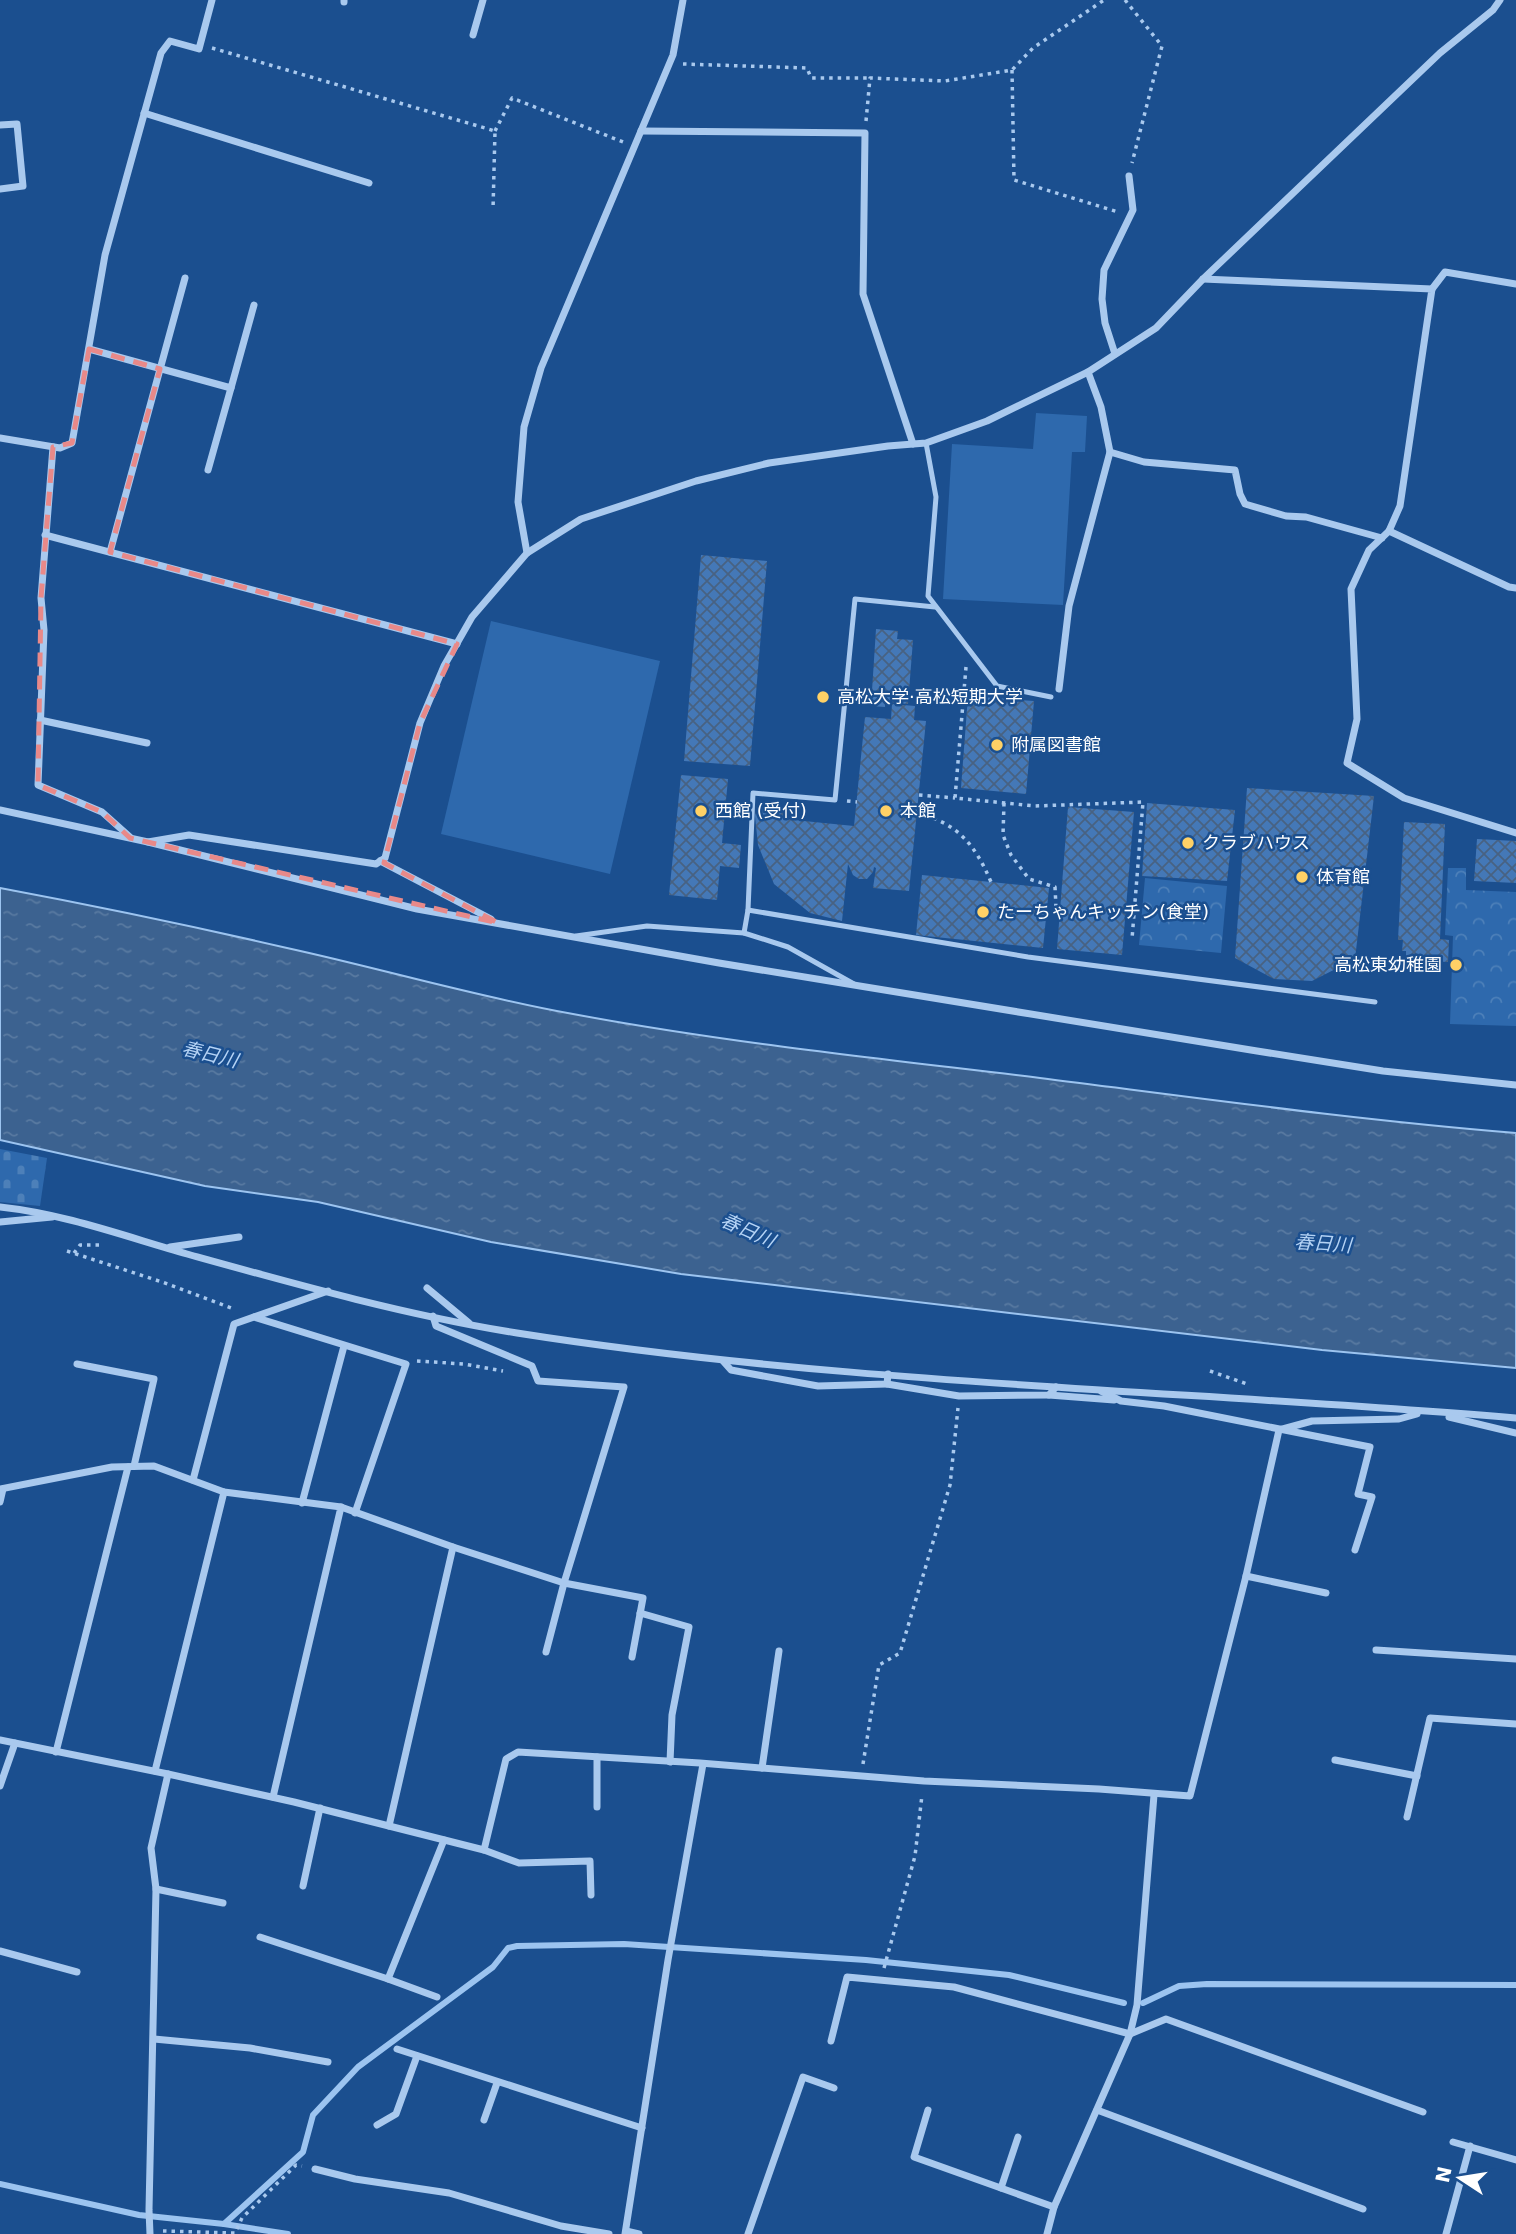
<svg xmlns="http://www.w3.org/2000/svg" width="1516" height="2234" viewBox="0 0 1516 2234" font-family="'DejaVu Sans','Noto Sans JP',sans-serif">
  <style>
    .grass { fill: #2e69ad }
    .cemetery { fill: url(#cemetery-stones) }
    .park { fill: url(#park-crowns) }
    .water { fill: url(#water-ripples); stroke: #9cc4f0; stroke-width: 2 }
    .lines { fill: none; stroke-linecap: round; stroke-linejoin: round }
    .stream { stroke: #9cc4f0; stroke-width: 6 }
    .building { fill: url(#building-cross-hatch) }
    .path { stroke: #a9c9ee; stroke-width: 3.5; stroke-dasharray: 3.5 5; stroke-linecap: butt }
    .service { stroke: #a9c9ee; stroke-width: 5 }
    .minor { stroke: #a9c9ee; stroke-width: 7 }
    .marked { fill: none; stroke: #e88989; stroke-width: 5; stroke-dasharray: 14 9; stroke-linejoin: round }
    .poi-dot { fill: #ffd166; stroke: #1b4f8f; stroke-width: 2.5 }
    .labels { text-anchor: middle; stroke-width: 5; stroke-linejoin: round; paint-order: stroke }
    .poi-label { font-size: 18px; fill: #fff; stroke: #1b4f8f; text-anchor: start }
    .water-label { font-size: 19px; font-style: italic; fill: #b5d3f5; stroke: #1b4f8f }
  </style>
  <defs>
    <pattern id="cemetery-stones" width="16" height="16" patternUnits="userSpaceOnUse" patternTransform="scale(1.75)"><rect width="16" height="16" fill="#2e69ad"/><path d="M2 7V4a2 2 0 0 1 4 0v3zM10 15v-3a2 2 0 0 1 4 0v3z" fill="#4d80b9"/></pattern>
    <pattern id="park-crowns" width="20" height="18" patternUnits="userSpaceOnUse" patternTransform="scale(1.75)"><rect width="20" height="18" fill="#2e69ad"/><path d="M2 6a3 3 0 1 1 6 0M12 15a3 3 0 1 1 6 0" fill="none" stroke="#4d80b9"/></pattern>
    <pattern id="water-ripples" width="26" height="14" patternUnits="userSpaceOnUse" patternTransform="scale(1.75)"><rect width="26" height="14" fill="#3c6290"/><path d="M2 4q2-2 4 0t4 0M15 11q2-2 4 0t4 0" fill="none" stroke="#597aa1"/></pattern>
    <pattern id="building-cross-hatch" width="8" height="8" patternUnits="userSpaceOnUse" patternTransform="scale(1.75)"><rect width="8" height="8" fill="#4478b7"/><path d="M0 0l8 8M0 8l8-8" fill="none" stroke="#486282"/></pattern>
  </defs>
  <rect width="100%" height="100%" fill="#1b4f8f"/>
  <g class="grass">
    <path d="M1036,413L1087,416L1085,452H1072L1063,605L943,599L952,444L1033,449Z"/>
    <path d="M491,621L660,661L610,874L441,834Z"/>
  </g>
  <path class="cemetery" d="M0,1149L47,1158L40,1206L0,1202Z"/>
  <g class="park">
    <path d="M1448,868H1466V890L1516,892V1026L1450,1024L1453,936L1445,935Z"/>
    <path d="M1145,878L1227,886L1221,953L1139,945Z"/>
  </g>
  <path class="water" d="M0,888C96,906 192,926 287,948C383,969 477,997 573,1014C728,1043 884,1059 1040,1078C1199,1098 1357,1120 1516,1133V1368L1322,1350L681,1274L491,1242L318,1202L205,1186L0,1140Z"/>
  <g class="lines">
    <g class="stream">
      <path d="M1143,2003L1179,1986L1207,1984L1516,1985"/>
      <path d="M0,2184L139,2215L224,2224L303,2152L313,2115L358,2067L493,1967L508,1948L517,1946L624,1944L866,1960L1009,1975L1124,2003"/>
      <path d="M224,2224L288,2234"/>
    </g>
  </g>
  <g class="building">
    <path d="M701,555L767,561L750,766L684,761Z"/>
    <path d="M876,629L898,631L897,639L913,640L908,704L885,702V707L871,706Z"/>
    <path d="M968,696L1034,701L1026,794L961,788Z"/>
    <path d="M892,704L915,706L914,720L926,721L909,891L873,888L876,868L874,867L873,872L867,879H859L853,875L848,864L842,921L810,913L774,884L758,845L755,816L757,806L785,809L784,819L854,826L865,717L891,719Z"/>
    <path d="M681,775L728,779L722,843L741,845L739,868L720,866L717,900L669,895Z"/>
    <path d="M1247,788L1374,796L1355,959L1312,981L1274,979L1235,958Z"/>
    <path d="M1147,803L1235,810L1227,881L1142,876Z"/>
    <path d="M1068,807L1134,812L1122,955L1057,949Z"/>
    <path d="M1404,822L1445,824L1440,939L1449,940L1448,962L1406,960V951H1402L1403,940H1398Z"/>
    <path d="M1477,839L1516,841V883L1474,881Z"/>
    <path d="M922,875L1049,888L1043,948L916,935Z"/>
  </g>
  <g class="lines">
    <g class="path">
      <path d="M1125,0L1162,46L1132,163"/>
      <path d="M212,48L495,131L493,210"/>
      <path d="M683,64L807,68L811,78H870"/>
      <path d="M1012,70L1014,180L1118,212"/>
      <path d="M866,121L870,78L945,81L1012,70L1033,48L1104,0"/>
      <path d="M495,131L512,98L623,142"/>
      <path d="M966,667L955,798L1035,806L1143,802L1132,939"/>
      <path d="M919,795L955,798"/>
      <path d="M847,801L857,802"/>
      <path d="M1004,803L1003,835L1011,855L1029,879L1055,887L1056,907"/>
      <path d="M917,813C957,823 975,844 991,882"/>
      <path d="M67,1251L162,1282L234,1309"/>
      <path d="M74,1253L80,1245H103"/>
      <path d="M417,1361L464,1364L503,1371"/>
      <path d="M1210,1371L1247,1384"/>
      <path d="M863,1764L879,1665L900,1653L950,1485L958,1408"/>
      <path d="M884,1968L915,1856L922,1795"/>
      <path d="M163,2231L235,2233L242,2218L296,2165L302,2166"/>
    </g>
    <g class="service">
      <path d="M926,443L936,497L928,596L997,686L1051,697"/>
      <path d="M748,910L1028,957L1375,1002"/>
      <path d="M744,933L748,910L753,793L835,800L855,599L935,607"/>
      <path d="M576,936L647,926L744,933L788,947L854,984"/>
    </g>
    <g class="minor">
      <path d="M344,2V0"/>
      <path d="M473,35L483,0"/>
      <path d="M144,113L369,183"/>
      <path d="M0,125L17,124L23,186L0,189"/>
      <path d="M641,131L865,133L863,294L913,444"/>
      <path d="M1203,279L1432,289L1400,506L1389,531L1369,550L1351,589L1357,719L1347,763L1404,798L1516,833"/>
      <path d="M1432,289L1445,272L1516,284"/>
      <path d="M89,349L231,388L254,305"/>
      <path d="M1115,354L1105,323L1102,299L1104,270L1133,210L1129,176"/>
      <path d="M0,438L60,448L72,443L105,255L161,53L170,41L199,49L212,0"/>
      <path d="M53,447L41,598L44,630L38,785L102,812L130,837"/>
      <path d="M1110,452L1144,462L1235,470L1240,494L1245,504L1286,516L1306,517L1382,538"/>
      <path d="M208,470L231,388"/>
      <path d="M1389,531L1509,587L1516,588"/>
      <path d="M45,535L457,644"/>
      <path d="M110,552L185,278"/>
      <path d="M527,553L518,502L524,427L541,368L673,55L683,0"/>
      <path d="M1059,689L1069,606L1110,452L1101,407L1088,372"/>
      <path d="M40,720L147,743"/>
      <path d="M0,810L148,842L417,909L719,963L1257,1051L1383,1071L1516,1085"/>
      <path d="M148,842L189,835L376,864L385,858L420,723L444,666L472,617L527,553L581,519L696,481L769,463L888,446L926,443L987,421L1088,372L1156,328L1203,279L1440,53L1493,10L1500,0"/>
      <path d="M380,861L491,919"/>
      <path d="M0,1207C65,1214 124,1236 187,1254C295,1284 405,1315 517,1333C847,1385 1183,1390 1516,1418"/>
      <path d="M0,1222L52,1217"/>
      <path d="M170,1247L239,1237"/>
      <path d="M427,1288L469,1323"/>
      <path d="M433,1316L436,1326L532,1366L538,1381L624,1387L564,1583L546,1652"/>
      <path d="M254,1317L406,1364L355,1513"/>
      <path d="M723,1361L731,1370L818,1386L887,1384L888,1374"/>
      <path d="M77,1364L154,1379L134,1466"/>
      <path d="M887,1384L959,1396L1049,1395L1056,1387"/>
      <path d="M1101,1391L1121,1401L1164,1406L1370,1447L1358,1494L1372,1497L1355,1550"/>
      <path d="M1049,1395L1114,1400"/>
      <path d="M1449,1417L1516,1433"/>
      <path d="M193,1480L234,1324L328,1291"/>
      <path d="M0,1489L112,1467L154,1466L224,1492L341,1507L273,1797"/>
      <path d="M0,1502L3,1489"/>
      <path d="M302,1503L344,1346"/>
      <path d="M341,1507L453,1547L389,1826"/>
      <path d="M453,1547L564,1583L643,1598L632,1657"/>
      <path d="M1246,1576L1326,1593"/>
      <path d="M640,1613L689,1627L672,1715L670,1762"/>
      <path d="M1376,1650L1516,1659"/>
      <path d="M0,1740L168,1774L294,1802L484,1850L519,1863L590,1861L591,1895"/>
      <path d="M56,1752L128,1467"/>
      <path d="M1335,1760L1417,1776"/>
      <path d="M762,1768L779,1651"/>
      <path d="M155,1771L224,1492"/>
      <path d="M0,1786L15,1743"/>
      <path d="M597,1807V1757"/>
      <path d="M1407,1817L1430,1718L1516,1724"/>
      <path d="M484,1850L506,1759L518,1752L700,1763L924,1781L1099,1789L1190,1796L1246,1576L1279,1430L1312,1421L1399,1419L1417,1414"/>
      <path d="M303,1886L320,1808"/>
      <path d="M156,1889L223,1903"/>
      <path d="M260,1937L388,1979L444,1840"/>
      <path d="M0,1951L77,1972"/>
      <path d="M388,1979L437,1997"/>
      <path d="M154,2039L250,2048L328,2062"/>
      <path d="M831,2041L847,1977L954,1987L1130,2034L1166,2019L1423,2112"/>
      <path d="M397,2049L642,2128"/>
      <path d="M928,2110L914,2157L1054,2207"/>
      <path d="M1097,2110L1363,2209"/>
      <path d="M484,2120L497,2083"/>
      <path d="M377,2125L396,2114L417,2056"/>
      <path d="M1453,2142L1516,2160"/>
      <path d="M315,2169L355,2179L449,2193L561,2226L609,2234"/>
      <path d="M1001,2188L1018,2137"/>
      <path d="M626,2231L639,2234"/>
      <path d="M150,2234L149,2210L156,1889L151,1848L168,1774"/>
      <path d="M625,2234L668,1960L703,1764"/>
      <path d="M748,2234L803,2077L834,2088"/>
      <path d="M1047,2234L1054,2207L1130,2034L1137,2005L1154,1795"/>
      <path d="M1446,2234L1470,2146"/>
    </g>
  </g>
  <path class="marked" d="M89,349L160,369L110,552L457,644L420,723L384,863L498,923L130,838L102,812L38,785L41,598L53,447L72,443Z"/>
  <g class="poi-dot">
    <circle cx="823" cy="697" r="7"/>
    <circle cx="997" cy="745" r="7"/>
    <circle cx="701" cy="811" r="7"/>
    <circle cx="886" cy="811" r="7"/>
    <circle cx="1188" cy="843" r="7"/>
    <circle cx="1302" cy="877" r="7"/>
    <circle cx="983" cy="912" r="7"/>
    <circle cx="1456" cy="965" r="7"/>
  </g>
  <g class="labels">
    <g class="poi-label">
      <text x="837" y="703">高松大学·高松短期大学</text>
      <text x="1011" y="751">附属図書館</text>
      <text x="715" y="817">西館 (受付)</text>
      <text x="900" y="817">本館</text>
      <text x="1202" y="849">クラブハウス</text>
      <text x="1316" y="883">体育館</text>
      <text x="997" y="918">たーちゃんキッチン(食堂)</text>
      <text x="1442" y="971" text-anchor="end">高松東幼稚園</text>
    </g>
    <g class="water-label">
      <text transform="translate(210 1054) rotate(14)" y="7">春日川</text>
      <text transform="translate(748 1230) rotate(24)" y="7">春日川</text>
      <text transform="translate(1323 1243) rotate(4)" y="7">春日川</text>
    </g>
  </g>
  <g transform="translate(1460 2178) rotate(282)" stroke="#1b4f8f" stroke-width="5" paint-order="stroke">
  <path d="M0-5L12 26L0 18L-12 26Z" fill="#ffffff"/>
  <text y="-10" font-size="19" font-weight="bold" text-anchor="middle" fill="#ffffff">N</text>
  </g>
</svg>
